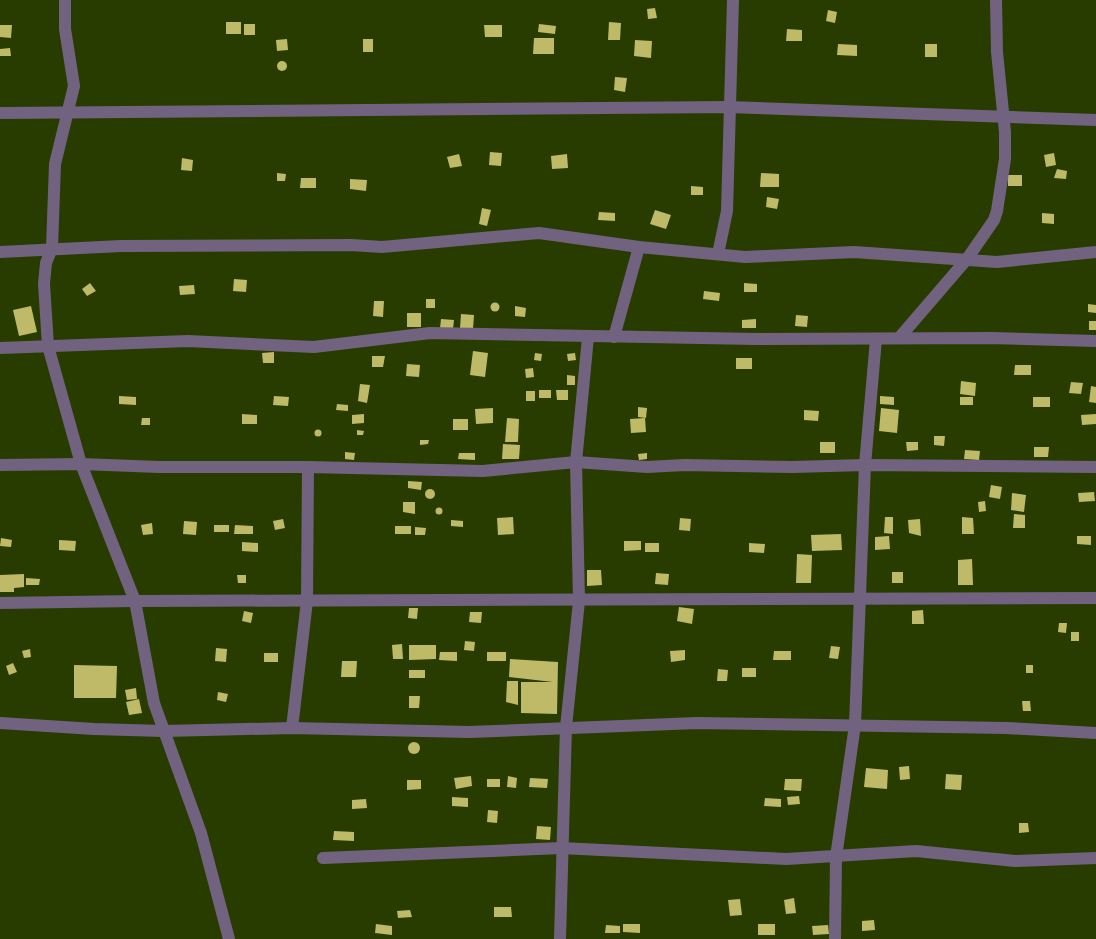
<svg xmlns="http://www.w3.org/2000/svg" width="1096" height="939" viewBox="0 0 1096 939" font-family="'Noto Sans',sans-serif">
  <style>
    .building { fill: #beba67 }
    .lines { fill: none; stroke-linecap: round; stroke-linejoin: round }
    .street { stroke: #716380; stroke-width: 12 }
  </style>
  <rect width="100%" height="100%" fill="#293c00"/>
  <g class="building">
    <path d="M655,8L657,18L648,19L647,9Z"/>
    <path d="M828,10L837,12L835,23L826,21Z"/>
    <rect x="226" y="22" width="15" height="12"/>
    <path d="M609,22L621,23L620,40H608Z"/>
    <rect x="244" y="24" width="11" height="11"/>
    <path d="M539,24L556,26L555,34L538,32Z"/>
    <path d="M0,25H12L11,38L0,37Z"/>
    <path d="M484,25H502V37H485Z"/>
    <path d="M787,29L802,30V41H786Z"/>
    <path d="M534,38H554V54H533Z"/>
    <path d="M287,39L288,50L277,51L276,40Z"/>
    <rect x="363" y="39" width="10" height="13"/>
    <path d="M635,40L652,41L651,58L634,56Z"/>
    <path d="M838,44L857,45V56L837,55Z"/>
    <rect x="925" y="44" width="12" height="13"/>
    <path d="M10,48L11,56H0V49Z"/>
    <circle cx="282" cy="66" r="5"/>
    <path d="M615,77L627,78L625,92L614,90Z"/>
    <path d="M490,152L502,153L501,166L489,165Z"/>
    <path d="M1054,153L1056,165L1046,167L1044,155Z"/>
    <path d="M459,154L462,166L450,168L447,157Z"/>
    <path d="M567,154L568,168L552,169L551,156Z"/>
    <path d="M182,158L193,160L192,171L181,170Z"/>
    <path d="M1057,169L1067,171L1066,179L1054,178Z"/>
    <path d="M277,173L286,174L285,181H277Z"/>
    <path d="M761,173L779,174V187H760Z"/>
    <rect x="1008" y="175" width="14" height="11"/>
    <path d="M301,178H316V188H300Z"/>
    <path d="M350,179L367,180L366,191L350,189Z"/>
    <path d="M691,186L703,187V195H691Z"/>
    <path d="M767,197L779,199L777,209L766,207Z"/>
    <path d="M482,208L491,210L487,226L479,224Z"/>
    <path d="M655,210L671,215L666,229L650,224Z"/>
    <path d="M599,212L615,213V221L598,220Z"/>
    <path d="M1042,213L1054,214V224L1042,223Z"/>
    <path d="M234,279L247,280L246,292L233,291Z"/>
    <path d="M90,283L96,291L87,296L82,289Z"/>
    <path d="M744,283L757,284V292H744Z"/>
    <path d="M194,285L195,294L180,295L179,286Z"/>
    <path d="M704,291L720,293L719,301L703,299Z"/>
    <rect x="426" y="299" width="9" height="9"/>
    <path d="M374,301H384L383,317L373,316Z"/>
    <circle cx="495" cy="307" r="4.5"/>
    <path d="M1088,304L1096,305V313L1088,312Z"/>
    <path d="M31,306L37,332L19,336L13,310Z"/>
    <path d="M515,306L526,308L525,317L515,316Z"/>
    <rect x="407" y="313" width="14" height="14"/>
    <path d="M461,314L474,315L473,329L460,328Z"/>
    <path d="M796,315L808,316L807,327L795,326Z"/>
    <path d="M441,319L454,320L453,329L440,328Z"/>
    <path d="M756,319V328H742V320Z"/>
    <rect x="1089" y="321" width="7" height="9"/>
    <path d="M473,351L488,353L485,377L470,375Z"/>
    <path d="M274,352V363H263L262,353Z"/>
    <path d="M535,353L542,354L541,361L534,360Z"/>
    <path d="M575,353L576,360L568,361L567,354Z"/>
    <path d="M372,356H385L383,367H372Z"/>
    <rect x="736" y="358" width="16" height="11"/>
    <path d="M407,364L420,365L419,377L406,376Z"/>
    <path d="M1015,365H1031V375H1014Z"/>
    <path d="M533,368L534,377L526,378L525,369Z"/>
    <path d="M567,375L575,376V385H567Z"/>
    <path d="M961,381L976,383L975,396L960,394Z"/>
    <path d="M1071,382L1083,383L1081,394L1069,393Z"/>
    <path d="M360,384L370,385L367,403L358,401Z"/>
    <path d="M1091,386L1096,387V403L1089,402Z"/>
    <rect x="539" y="390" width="12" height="8"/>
    <path d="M556,390H568V400H557Z"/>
    <rect x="526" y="391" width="9" height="10"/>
    <path d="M119,396L136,397V405L119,404Z"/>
    <path d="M274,396L289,397L288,406L273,405Z"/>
    <path d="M880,396L894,397V405L880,404Z"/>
    <rect x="960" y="397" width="13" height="8"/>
    <rect x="1033" y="397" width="17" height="10"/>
    <path d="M337,404L348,405V411L336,410Z"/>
    <path d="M638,407L647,408L646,418L638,417Z"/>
    <path d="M493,408V423L476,424L475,409Z"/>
    <path d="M881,408L899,410L897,433L879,431Z"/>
    <path d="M804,410L819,411L818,421L804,420Z"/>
    <path d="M242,414L257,415V424H242Z"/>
    <path d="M364,414V423L352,424V415Z"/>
    <path d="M1096,414V424L1082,425L1081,415Z"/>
    <path d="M142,418H150V425H141Z"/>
    <path d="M507,418L519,419L518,442H505Z"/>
    <path d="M645,418L646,432L631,433L630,419Z"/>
    <rect x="453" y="419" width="15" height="11"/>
    <circle cx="318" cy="433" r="3.5"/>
    <path d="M357,430L364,431L363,435H357Z"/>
    <path d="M934,436H945L944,446L934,445Z"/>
    <path d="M420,440H429L428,444L420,445Z"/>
    <rect x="820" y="442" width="15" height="11"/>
    <path d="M906,442H918V450L907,451Z"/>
    <path d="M503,444L520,445L519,459H502Z"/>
    <path d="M1034,447H1049L1048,457H1034Z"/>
    <path d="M965,450L980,451L979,460L964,459Z"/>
    <path d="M345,452L355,453L354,460L345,459Z"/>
    <path d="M459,453H475V460L458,459Z"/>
    <path d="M647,453V459L639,460L638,454Z"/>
    <path d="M408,481L422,482L421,490L408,488Z"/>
    <path d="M991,485L1002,487L1000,499L989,497Z"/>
    <circle cx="430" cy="494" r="5"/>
    <path d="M1094,492L1095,501L1079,502L1078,493Z"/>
    <path d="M1012,493L1026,495L1024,512L1011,510Z"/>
    <path d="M985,501L986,511L979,512L978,502Z"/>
    <path d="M403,502H415V514L403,512Z"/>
    <circle cx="439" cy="511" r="3.5"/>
    <path d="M1014,514L1025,515V528H1013Z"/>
    <path d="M513,517L514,534L498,535L497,518Z"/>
    <path d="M885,517H893V534L884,533Z"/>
    <path d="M962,517L973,518L974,534H962Z"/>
    <path d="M680,518L691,519L690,531L679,530Z"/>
    <path d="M283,519L285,528L275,530L273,521Z"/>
    <path d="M920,519L921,536L909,533L908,520Z"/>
    <path d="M451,520L463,521V527L451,526Z"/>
    <path d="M184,521L197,522L196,535L183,534Z"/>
    <path d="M152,523L153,534L143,535L141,525Z"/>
    <rect x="214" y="525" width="15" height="7"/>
    <path d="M235,525L253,526V534H234Z"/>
    <rect x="395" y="526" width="16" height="8"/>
    <path d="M415,527L426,528L425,535H415Z"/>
    <path d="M841,534L842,550L812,551L811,535Z"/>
    <path d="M889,536L890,549L875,550V537Z"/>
    <path d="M1077,536H1091V545L1077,544Z"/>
    <path d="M1,538L12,540L11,547L0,546Z"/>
    <path d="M59,540L76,541L75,551L59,550Z"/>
    <path d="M624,541H641V550L624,551Z"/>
    <path d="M242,542L258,543V552L242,551Z"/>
    <rect x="645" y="543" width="14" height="9"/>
    <path d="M749,543L765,544L764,553L749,552Z"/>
    <path d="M797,554L812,555L811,583H796Z"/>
    <path d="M972,559L973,585H958V560Z"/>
    <path d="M587,570H601L602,585L587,586Z"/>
    <rect x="892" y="572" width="11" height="11"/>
    <path d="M656,573L669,574L668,585L655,584Z"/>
    <path d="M24,574V587L14,588V592H0V575Z"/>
    <path d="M237,575H246V583H238Z"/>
    <path d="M26,578L40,579L39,585H26Z"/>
    <path d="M679,607L694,609L692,624L677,621Z"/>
    <path d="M409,608H418L417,619L408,618Z"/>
    <path d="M923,610L924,624H912V611Z"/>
    <path d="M244,611L253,613L251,623L242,621Z"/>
    <path d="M470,612H482L481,623L469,622Z"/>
    <path d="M1059,623H1067L1066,633L1058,632Z"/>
    <rect x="1071" y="632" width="8" height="9"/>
    <path d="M465,641L475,642L474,651L464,650Z"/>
    <path d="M402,644L403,659H393L392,645Z"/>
    <path d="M409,645H436V659L409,660Z"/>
    <path d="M831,646L840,647L838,659L829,658Z"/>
    <path d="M216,648L227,649L226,662L215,661Z"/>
    <path d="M30,649L31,657L24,658L22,651Z"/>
    <path d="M685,650V660L671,662L670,651Z"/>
    <path d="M774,651H791V660H773Z"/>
    <path d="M440,652H457V661L439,660Z"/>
    <rect x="487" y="652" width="19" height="9"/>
    <rect x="264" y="653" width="14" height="9"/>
    <path d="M510,659L558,662L557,714L521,713V682H553L509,677Z"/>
    <path d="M342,661H357L356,677H341Z"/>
    <path d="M13,663L17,672L9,675L6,666Z"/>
    <path d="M74,665L117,666L116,698H74Z"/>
    <rect x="1026" y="665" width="7" height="8"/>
    <rect x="742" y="668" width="14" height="9"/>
    <path d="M718,669L728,670L727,681H717Z"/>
    <rect x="409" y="670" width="16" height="8"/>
    <path d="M507,681H518V705L506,702Z"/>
    <path d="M136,688L137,699L127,700L125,690Z"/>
    <path d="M218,692L228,694L226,702L217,700Z"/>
    <path d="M409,696H420L419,708H409Z"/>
    <path d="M139,699L142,713L129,715L126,702Z"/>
    <path d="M1022,701H1030L1031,711H1023Z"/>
    <circle cx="414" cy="748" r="6"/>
    <path d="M909,766L910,779L900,780L899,767Z"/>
    <path d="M866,768L888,770L887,789L864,787Z"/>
    <path d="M946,774L962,775L961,790L945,789Z"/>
    <path d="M471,776L472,786L456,789L454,778Z"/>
    <path d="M508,776L517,778L516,788L507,787Z"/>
    <path d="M530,778L548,779L547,788L529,787Z"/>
    <rect x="487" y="779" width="13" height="8"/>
    <path d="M785,779H802L801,791L784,790Z"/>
    <path d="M407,780H421V789L407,790Z"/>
    <path d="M799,796L800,804L788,805L787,797Z"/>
    <path d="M452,797L468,798V807L452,806Z"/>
    <path d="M765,798L781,799V807L764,806Z"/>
    <path d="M366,799L367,808L352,809V800Z"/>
    <path d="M488,810L498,811L497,823L487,822Z"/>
    <path d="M1019,823H1028L1029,832L1019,833Z"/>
    <path d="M537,826L551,827L550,840L536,839Z"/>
    <path d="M334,831L354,832V841L333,840Z"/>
    <path d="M794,898L796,913L786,914L784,900Z"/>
    <path d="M740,899L742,915L730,916L728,900Z"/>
    <path d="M494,907H511L512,917H494Z"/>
    <path d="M410,910L412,917L398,918L397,911Z"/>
    <path d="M874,920L875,930L862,931V921Z"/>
    <path d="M376,924L392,926V935L375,933Z"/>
    <path d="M623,924H640V933L623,932Z"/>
    <rect x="758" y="924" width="17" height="11"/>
    <path d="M606,925L620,926V933H605Z"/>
    <path d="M828,925L829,934L813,935L812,926Z"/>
  </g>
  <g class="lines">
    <g class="street">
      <path d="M65,0V29L74,86L55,164L52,248L46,263L44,284L48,346L81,464L135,601L154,703L201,833L229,939"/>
      <path d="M0,113L729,107L1096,120"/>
      <path d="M0,252L121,246L351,245L382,247L539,233L639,247L745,257L854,252L997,262L1096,252"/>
      <path d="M718,254L727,211L733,0"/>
      <path d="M614,337L639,247"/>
      <path d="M899,338L967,259L994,220L997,211L1005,159V132L997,52L996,0"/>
      <path d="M0,348L188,341L314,347L430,333L757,339L992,338L1096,341"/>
      <path d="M0,465L81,464L159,467H308L483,471L576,462L647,467L685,465L792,467L865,465L1096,467"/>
      <path d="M0,603L135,601L1096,598"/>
      <path d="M0,723L94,729L164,731L292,728L469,732L697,723L1007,728L1096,733"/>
      <path d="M292,728L307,601L308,467"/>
      <path d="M323,858L561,848L786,859L916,851L1015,861L1096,858"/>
      <path d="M560,939L566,727L579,601L576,462L588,337"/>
      <path d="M835,939L836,857L855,725L865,465L876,339"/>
    </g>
  </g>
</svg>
